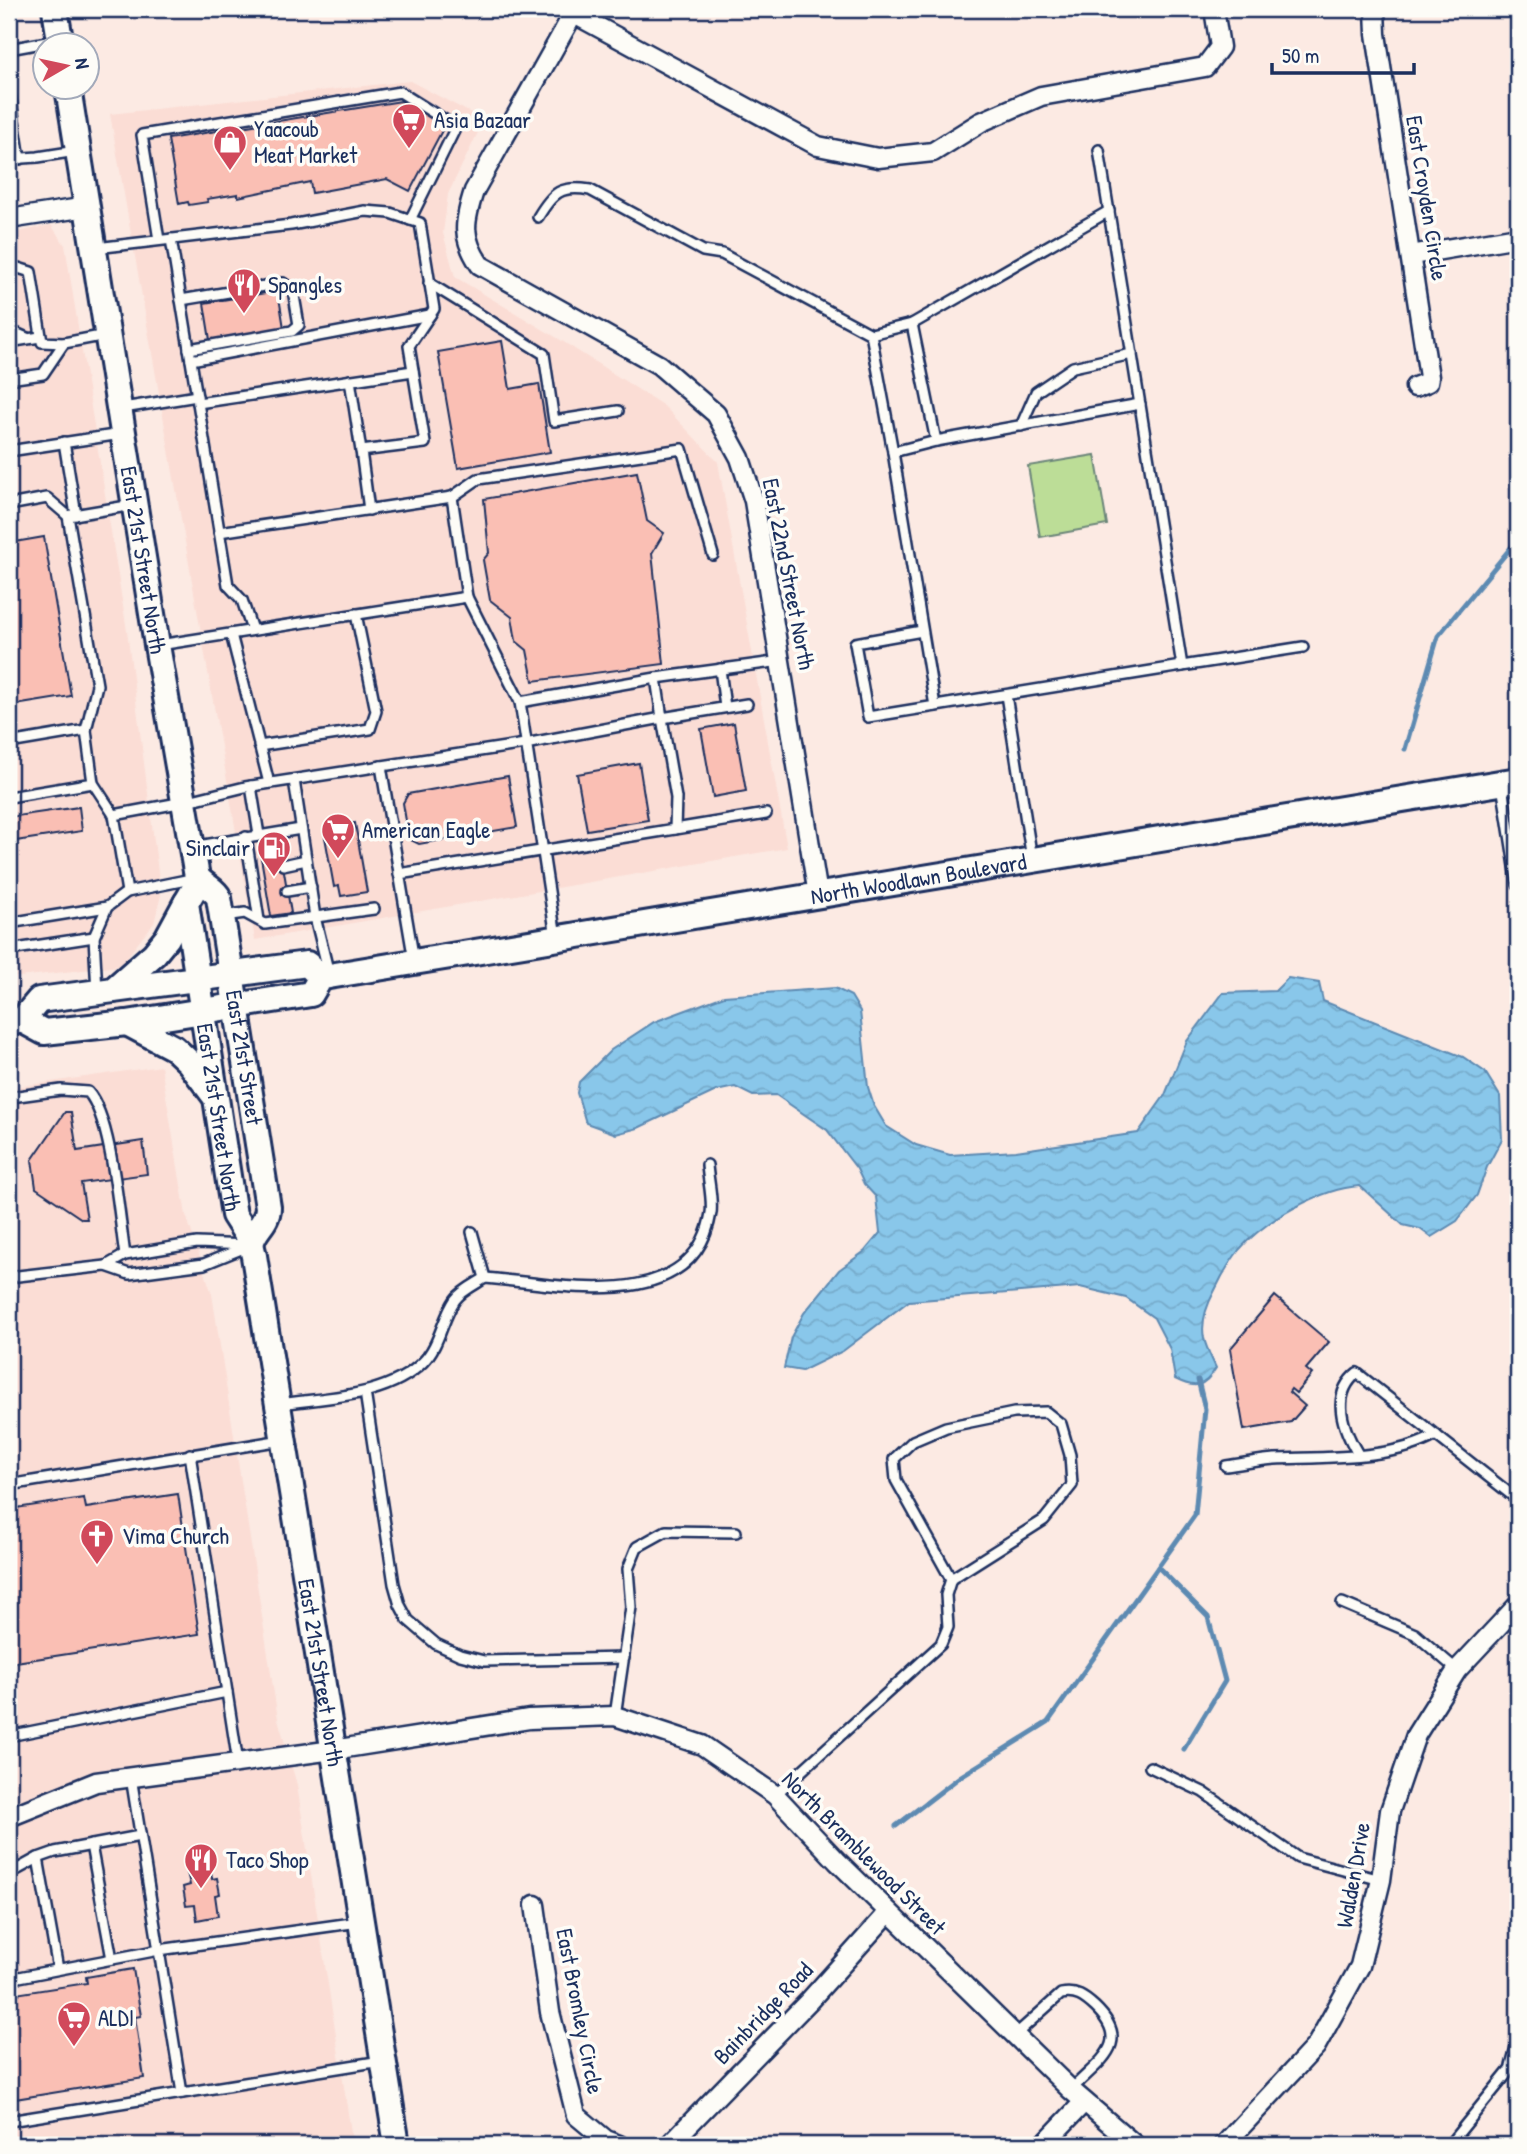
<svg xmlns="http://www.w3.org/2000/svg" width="1527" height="2154" viewBox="0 0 1527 2154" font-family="'Patrick Hand',sans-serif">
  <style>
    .built { fill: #fbddd5 }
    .pitch { fill: #bcdd97; stroke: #6c867a; stroke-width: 2 }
    .water { fill: url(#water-waves); stroke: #5d8ab2; stroke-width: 2 }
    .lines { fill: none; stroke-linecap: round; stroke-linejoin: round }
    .stream { stroke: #5d8ab2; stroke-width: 5 }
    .building { fill: #fabfb4; stroke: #1b2f5e; stroke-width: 2 }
    .lane-casing { stroke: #1b2f5e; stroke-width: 14 }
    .street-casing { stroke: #1b2f5e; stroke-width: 23 }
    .secondary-casing { stroke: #1b2f5e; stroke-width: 30 }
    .lane { stroke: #fdfcf7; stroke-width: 9 }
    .street { stroke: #fdfcf7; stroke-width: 18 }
    .secondary { stroke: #fdfcf7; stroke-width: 24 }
    .labels { text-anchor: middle; stroke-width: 7; stroke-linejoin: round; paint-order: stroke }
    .poi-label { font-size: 23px; fill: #1b2f5e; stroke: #fdfcf7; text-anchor: start }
    .street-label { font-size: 23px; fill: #1b2f5e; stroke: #fdfcf7 }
  </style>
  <defs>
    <pattern id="water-waves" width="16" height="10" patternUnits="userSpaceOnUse" patternTransform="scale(1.75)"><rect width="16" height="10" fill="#89c7ea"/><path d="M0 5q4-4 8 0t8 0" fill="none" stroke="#76abcb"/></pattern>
  </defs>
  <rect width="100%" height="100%" fill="#fceae3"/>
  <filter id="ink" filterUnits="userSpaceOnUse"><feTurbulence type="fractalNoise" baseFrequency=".0143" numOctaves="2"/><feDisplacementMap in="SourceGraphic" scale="14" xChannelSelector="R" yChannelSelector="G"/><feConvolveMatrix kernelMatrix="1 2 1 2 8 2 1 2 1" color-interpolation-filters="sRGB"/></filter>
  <g filter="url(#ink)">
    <g class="built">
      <path d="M410,81L484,120L448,194L443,233L455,277L559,339L664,406L718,462L787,848L255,940L110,114Z"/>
      <path d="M51,225L65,245L127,631L161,895L154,923L120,966L9,978V234Z"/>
      <path d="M161,1066L186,1215L212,1294L278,1719L297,1785L353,2145H9V1088Z"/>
    </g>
    <path class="pitch" d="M1095,455L1107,525L1040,537L1028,466Z"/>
    <path class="water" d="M1288,978L1319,983L1323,1001L1463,1057L1485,1072L1500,1096L1502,1139L1487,1167L1477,1195L1457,1221L1431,1237L1420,1229L1403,1225L1360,1186C1321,1188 1264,1221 1239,1250C1229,1263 1221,1277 1214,1292C1207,1305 1201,1323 1204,1338C1206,1348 1212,1359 1216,1368C1204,1388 1195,1389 1175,1379L1170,1349L1154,1318L1126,1298L1080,1287L909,1301L843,1351L802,1371L784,1368L791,1337L804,1313L839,1270L865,1251L880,1233L876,1197L864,1184L857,1169L827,1130L776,1095L753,1096L735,1087L716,1091L638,1128L616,1134L586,1123L577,1093L579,1082L611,1050L654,1022L724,996L835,988L851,996L860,1011L868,1087L874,1106L886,1126L916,1145L950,1155L1016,1151L1138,1133L1165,1095L1187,1041L1223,993L1275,991Z"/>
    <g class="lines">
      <g class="stream">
        <path d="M1405,749L1438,636L1518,539"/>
        <path d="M1158,1567L1208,1617L1225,1681L1184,1749"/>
        <path d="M896,1826L961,1776L1048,1722L1195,1515L1205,1409L1198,1380"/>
      </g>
    </g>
    <g class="building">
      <path d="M401,101L445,125L410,191L387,179L312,193L310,182L238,197V194L207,199L208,202L189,205L188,202L179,204L168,139Z"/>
      <path d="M278,291L284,328L210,340L204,303Z"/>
      <path d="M502,341L510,389L539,384L550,452L458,468L438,352Z"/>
      <path d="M637,472L647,521L664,533L652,553L664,664L533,681L527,650L516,641L512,617L490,600L483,560L489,553L484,499Z"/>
      <path d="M44,537L71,696L9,706V543Z"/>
      <path d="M734,723L746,791L713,797L701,729Z"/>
      <path d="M639,763L648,820L587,830L577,774Z"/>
      <path d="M508,776L517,827L419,844L409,839L403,803L408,794Z"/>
      <path d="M79,807L82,831L9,842V817Z"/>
      <path d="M355,823L367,892L341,896L339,886L334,887L325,837L330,836L329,828Z"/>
      <path d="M279,842L291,913L271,916L259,846Z"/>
      <path d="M65,1112H71L77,1151L143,1141L147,1174L81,1183L87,1219H82L36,1188L32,1160Z"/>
      <path d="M1275,1296L1329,1342L1306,1369L1312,1374L1296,1393L1291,1389L1289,1392L1305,1406L1291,1422L1244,1430L1230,1349Z"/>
      <path d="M178,1494L199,1634L9,1663V1509L84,1498L86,1508Z"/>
      <path d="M210,1863L212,1879L217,1878L220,1894L215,1895L218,1916L197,1920L195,1905L186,1906L183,1887L190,1885L186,1867Z"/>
      <path d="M133,1969L141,2016L135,2017L144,2078L9,2100V1995L87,1983L86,1977Z"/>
    </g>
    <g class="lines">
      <g class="lane-casing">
        <g id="lane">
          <path d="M9,49L58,40"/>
          <path d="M9,87L20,159"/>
          <path d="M9,159L38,157L76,151"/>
          <path d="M538,217C553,192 561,185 590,190L703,251L722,254L871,334L893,452L936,441L912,324L1109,211"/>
          <path d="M171,239L228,585L242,600L252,630"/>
          <path d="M159,240L142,135L400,92L456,127L410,220"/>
          <path d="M96,248L291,225L365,211L390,213L420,223L434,309L409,346L425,443L361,451L369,510"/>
          <path d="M9,268L15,267L31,272L42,342L64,343L106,335"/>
          <path d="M429,283L544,354L554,421L618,411"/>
          <path d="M181,300L283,283L293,290L299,325L292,331L189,349"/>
          <path d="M9,330L27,338"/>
          <path d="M871,334L912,324"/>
          <path d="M9,342L40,337"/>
          <path d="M191,360L430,315"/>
          <path d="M9,379L43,374L64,343"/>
          <path d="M350,380L361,451"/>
          <path d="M198,403L413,371"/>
          <path d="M123,408L197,396"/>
          <path d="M1021,426L1036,392L1073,367L1132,354"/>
          <path d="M936,441L1140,404"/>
          <path d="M64,442L76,515"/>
          <path d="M9,451L121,434"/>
          <path d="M893,452L935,706"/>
          <path d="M452,497L478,479L682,449L713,555"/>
          <path d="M9,505L47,498L68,516"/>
          <path d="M219,532L452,497L467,597"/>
          <path d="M922,631L855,643L868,717L1182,666L1099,150"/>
          <path d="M231,634L269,783"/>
          <path d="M159,645L467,597L520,702"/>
          <path d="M1182,666L1303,647"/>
          <path d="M720,669L725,707"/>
          <path d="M1006,695L1032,859"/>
          <path d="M747,704L662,718L656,678L781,661"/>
          <path d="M9,743L86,730"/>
          <path d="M259,746L370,729L376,711L356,614"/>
          <path d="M381,766L414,961"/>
          <path d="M294,780L315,917L329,974"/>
          <path d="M1502,785L1518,885"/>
          <path d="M251,786L259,835"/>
          <path d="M9,797L93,783"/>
          <path d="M114,815L93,783L86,730L97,685L68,516L133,505"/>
          <path d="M675,829L766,814"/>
          <path d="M246,837L259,920"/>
          <path d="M192,847L301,829"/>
          <path d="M283,865L306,860"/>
          <path d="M287,891L311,887"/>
          <path d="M127,892L114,815L184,802L245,787L525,744L662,718L676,798L675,829L399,874"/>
          <path d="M224,916L245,913L265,924L374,909"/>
          <path d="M9,923L107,907"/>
          <path d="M556,937L520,702L656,678"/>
          <path d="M9,950L94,937"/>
          <path d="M97,991L94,937L107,907L127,892L196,878"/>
          <path d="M11,1097L61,1090L88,1092C112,1118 119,1217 125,1255"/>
          <path d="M472,1232L485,1278"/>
          <path d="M106,1266L129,1274L204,1264L246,1247"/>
          <path d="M9,1277L106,1266L125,1255L197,1243L248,1245"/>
          <path d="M365,1392L394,1584L400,1605L408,1620L436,1644L460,1655L484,1661L624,1658"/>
          <path d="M280,1404C326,1397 387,1398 423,1362C440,1345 442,1319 455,1300C461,1291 476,1284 485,1278C558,1284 694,1317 711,1213C713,1199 708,1180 707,1165"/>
          <path d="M190,1454L238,1763"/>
          <path d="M1358,1454C1343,1429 1330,1395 1357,1373L1518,1500"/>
          <path d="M1226,1466C1242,1464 1259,1460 1275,1459C1323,1457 1394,1460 1436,1435"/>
          <path d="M9,1485L282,1440"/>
          <path d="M1342,1603L1415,1634L1457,1670"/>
          <path d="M615,1716L631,1607L628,1569L637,1547L666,1531L736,1532"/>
          <path d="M9,1736L227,1692"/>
          <path d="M1150,1767L1203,1792L1298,1858L1381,1880"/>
          <path d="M131,1777L182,2093"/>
          <path d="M775,1795L941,1644L948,1627L946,1595L951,1579L1044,1520L1072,1485L1070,1455L1061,1424L1046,1412L1014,1413L946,1427L913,1441L894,1459L896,1480L951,1579"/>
          <path d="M91,1845L112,1959"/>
          <path d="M38,1858L58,1969"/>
          <path d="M9,1874L38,1858L55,1852L140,1836"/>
          <path d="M9,1979L159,1950L359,1922"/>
          <path d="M1015,2035L1061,1994C1076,1991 1084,1997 1095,2007C1134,2044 1098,2061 1071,2090"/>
          <path d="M1511,2066L1518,2039"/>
          <path d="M9,2121L381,2061"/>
          <path d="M1449,2145L1518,2060"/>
        </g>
      </g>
      <g class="street-casing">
        <g id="street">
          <path d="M565,9L818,146L878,158L933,152L981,122L1041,96L1205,67L1220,47L1214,9"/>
          <path d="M576,9L474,191C464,222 461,237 480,265L659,365L716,414L740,458L754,501L818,895"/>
          <path d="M1375,9L1376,34L1429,377L1428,382L1415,387"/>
          <path d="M9,219L87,207"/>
          <path d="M1411,255L1518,237"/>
          <path d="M9,1817L96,1782L333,1750L529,1719L615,1716L702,1745L775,1795L837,1861L1071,2090L1135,2145"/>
          <path d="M535,1905L550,2012L576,2115L606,2140L619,2145"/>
          <path d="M669,2145L809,2001L889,1912"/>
          <path d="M1043,2145L1084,2102"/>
          <path d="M1224,2145L1316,2046L1360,1966L1381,1880L1390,1811L1416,1735L1457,1670L1518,1605"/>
        </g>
      </g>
      <g class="secondary-casing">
        <g id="secondary">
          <path d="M55,9L61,46"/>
          <path id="s1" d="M68,88L157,645L197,877L196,886L186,903L234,1215L250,1240L254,1256L397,2145"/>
          <path id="s2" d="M197,877C204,886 215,889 219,898L268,1207C268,1224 253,1229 251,1245"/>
          <path d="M113,990L154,954L167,938L186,903"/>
          <path id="s3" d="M22,1020L44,1032L127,1023L311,994L321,977L329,976L1518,780"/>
          <path d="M9,1023L22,1020L39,1000L307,964L321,977"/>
          <path d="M127,1023L174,1048L189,1062L213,1094"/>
        </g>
      </g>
      <use href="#lane" class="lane"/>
      <use href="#street" class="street"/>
      <use href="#secondary" class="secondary"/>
    </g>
  </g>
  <defs>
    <g id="supermarket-pin" transform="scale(1.75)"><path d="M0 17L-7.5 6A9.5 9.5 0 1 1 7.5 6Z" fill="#d1495b" stroke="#fdfcf7"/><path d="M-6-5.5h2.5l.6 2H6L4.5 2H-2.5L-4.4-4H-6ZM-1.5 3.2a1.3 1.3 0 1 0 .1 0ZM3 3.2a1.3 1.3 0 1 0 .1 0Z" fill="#fff"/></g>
    <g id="shop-pin" transform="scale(1.75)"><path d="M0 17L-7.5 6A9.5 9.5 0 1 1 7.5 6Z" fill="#d1495b" stroke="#fdfcf7"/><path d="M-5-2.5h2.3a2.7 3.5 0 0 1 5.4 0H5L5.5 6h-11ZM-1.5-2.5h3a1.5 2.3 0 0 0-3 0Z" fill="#fff"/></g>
    <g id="restaurant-pin" transform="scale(1.75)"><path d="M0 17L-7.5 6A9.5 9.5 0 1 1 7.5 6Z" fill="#d1495b" stroke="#fdfcf7"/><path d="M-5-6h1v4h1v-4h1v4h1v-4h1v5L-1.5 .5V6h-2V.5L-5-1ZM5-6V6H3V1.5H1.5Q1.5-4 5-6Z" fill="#fff"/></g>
    <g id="fuel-pin" transform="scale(1.75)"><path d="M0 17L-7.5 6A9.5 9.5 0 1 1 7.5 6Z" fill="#d1495b" stroke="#fdfcf7"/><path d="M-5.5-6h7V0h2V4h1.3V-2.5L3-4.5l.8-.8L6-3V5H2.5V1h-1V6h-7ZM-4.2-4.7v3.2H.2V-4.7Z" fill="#fff"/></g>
    <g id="church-pin" transform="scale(1.75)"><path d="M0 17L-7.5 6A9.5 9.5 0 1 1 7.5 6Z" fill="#d1495b" stroke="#fdfcf7"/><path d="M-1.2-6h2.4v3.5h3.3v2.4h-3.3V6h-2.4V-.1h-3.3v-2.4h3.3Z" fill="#fff"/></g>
  </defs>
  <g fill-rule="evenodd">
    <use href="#supermarket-pin" x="409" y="120"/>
    <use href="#shop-pin" x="230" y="142"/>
    <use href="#restaurant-pin" x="244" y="285"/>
    <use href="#supermarket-pin" x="338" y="830"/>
    <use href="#fuel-pin" x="274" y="848"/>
    <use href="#church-pin" x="97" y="1536"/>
    <use href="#restaurant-pin" x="201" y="1860"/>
    <use href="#supermarket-pin" x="74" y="2018"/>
  </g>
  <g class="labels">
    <g class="poi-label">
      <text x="434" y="128">Asia Bazaar</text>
      <text x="254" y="137">Yaacoub<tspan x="254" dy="26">Meat Market</tspan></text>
      <text x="268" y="293">Spangles</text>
      <text x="362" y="838">American Eagle</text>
      <text x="250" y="856" text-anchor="end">Sinclair</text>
      <text x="122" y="1544">Vima Church</text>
      <text x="226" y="1868">Taco Shop</text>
      <text x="98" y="2026">ALDI</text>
    </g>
    <g class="street-label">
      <text transform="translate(1427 198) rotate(81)" y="8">East Croyden Circle</text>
      <text dy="8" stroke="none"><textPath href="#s1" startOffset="478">East 21st Street North</textPath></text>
      <text transform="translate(789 574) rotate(79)" y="8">East 22nd Street North</text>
      <text dy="8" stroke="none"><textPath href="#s3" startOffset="920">North Woodlawn Boulevard</textPath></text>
      <text dy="8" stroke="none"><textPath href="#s2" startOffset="192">East 21st Street</textPath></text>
      <text dy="8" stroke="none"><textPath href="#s1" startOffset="1045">East 21st Street North</textPath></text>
      <text dy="8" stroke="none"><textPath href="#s1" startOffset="1612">East 21st Street North</textPath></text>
      <text transform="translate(864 1853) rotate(45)" y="8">North Bramblewood Street</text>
      <text transform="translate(1353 1875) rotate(-80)" y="8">Walden Drive</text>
      <text transform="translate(580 2011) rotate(79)" y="8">East Bromley Circle</text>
      <text transform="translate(763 2013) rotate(-46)" y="8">Bainbridge Road</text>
    </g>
  </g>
  <rect width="1527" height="2154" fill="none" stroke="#fdfcf7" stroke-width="35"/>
  <rect x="18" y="18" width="1492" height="2119" fill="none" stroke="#1b2f5e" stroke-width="2.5" filter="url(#ink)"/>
  <g transform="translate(66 66) rotate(81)"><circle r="33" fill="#fdfcf7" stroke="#a3aaba" stroke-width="2"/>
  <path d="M0-5L12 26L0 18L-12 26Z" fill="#d1495b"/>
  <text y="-10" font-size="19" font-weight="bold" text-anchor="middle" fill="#1b2f5e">N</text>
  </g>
  <path d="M1272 63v10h142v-10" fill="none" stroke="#1b2f5e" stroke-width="3.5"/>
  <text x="1282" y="63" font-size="21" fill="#1b2f5e" stroke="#fdfcf7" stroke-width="5" paint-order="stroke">50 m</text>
</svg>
